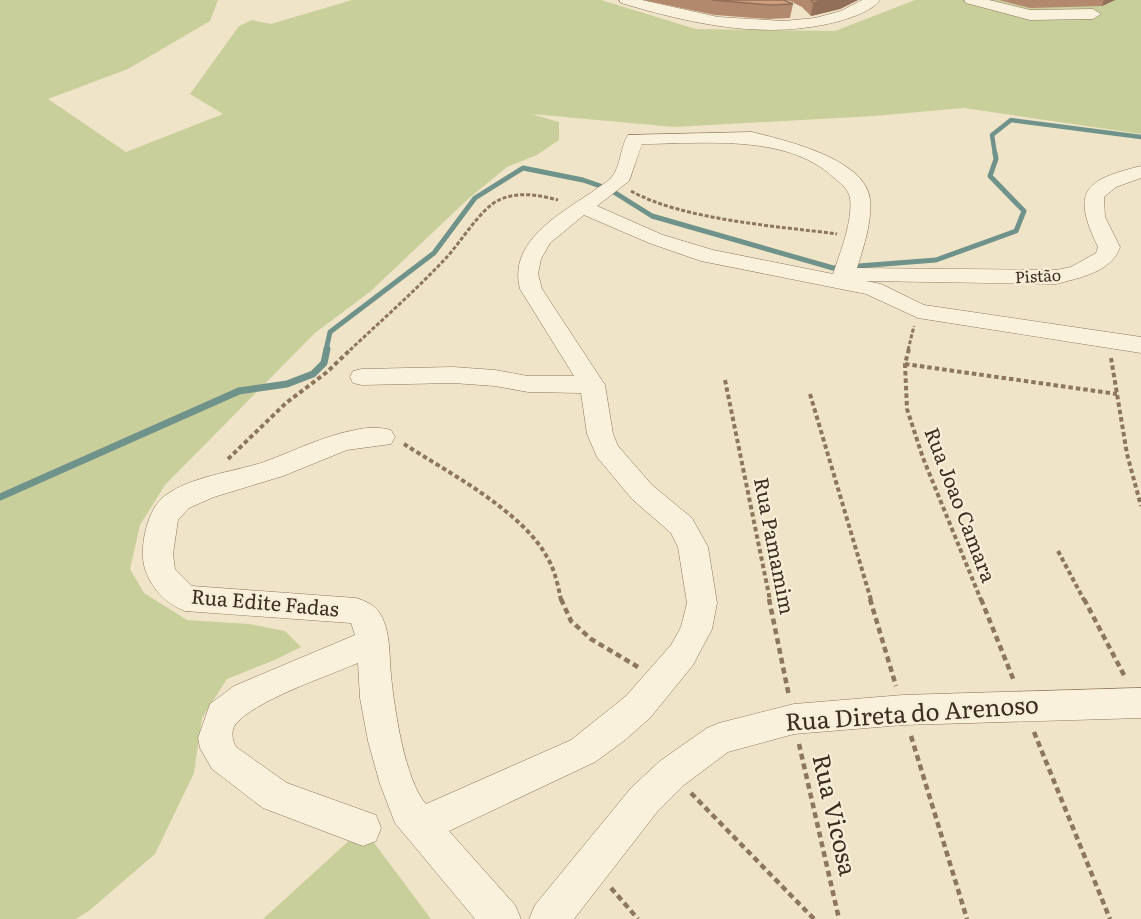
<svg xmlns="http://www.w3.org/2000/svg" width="1141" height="919" viewBox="0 0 1141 919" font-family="Literata,serif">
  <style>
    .green { fill: #c9cf9b }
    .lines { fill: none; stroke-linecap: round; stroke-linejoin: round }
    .stream-far2 { stroke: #6f938a; stroke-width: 4.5 }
    .stream-far1 { stroke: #6f938a; stroke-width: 5 }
    .stream { stroke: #6f938a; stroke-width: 7 }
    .minor-casing { stroke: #8d765c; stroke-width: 1 }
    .path-far2 { stroke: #8d765c; stroke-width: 3; stroke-dasharray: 4 2; stroke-linecap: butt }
    .path-far1 { stroke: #8d765c; stroke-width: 4; stroke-dasharray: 4.5 3; stroke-linecap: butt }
    .path { stroke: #8d765c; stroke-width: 4.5; stroke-dasharray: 6 4; stroke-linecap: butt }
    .minor { fill: #faf1dc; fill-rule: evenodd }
    .wall { fill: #b2896c }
    .shaded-wall { fill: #916f58 }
    .building { fill: #cf9f7d; stroke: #916f58; stroke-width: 1.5 }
    .labels { text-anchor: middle; stroke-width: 4.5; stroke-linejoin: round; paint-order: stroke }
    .far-street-label { font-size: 16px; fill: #3d2e20; stroke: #f7eed8 }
    .street-label { font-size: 20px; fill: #3d2e20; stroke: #f7eed8 }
    .near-street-label { font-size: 24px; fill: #3d2e20; stroke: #f7eed8 }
  </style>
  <rect width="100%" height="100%" fill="#f0e4c8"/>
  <g class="green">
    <path d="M0,0H218L210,21L128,69L48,99L126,152L223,114L190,94L239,26L252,20L271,24L352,0H601L696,29L835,31L915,0H1141V134L964,108L874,116L674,127L531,114L559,122V140L537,155L507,167L468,199L371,291L315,333L165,485L140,525L130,569L144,593L187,620L249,624L285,631L301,647L277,659L227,679L202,718L194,773L155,854L90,910L76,919H0Z"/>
    <path d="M363,828L431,919H263Z"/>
  </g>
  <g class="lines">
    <path class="stream-far2" d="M995,154L992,135L1011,120L1141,137"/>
    <path class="stream-far1" d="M326,350L330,332L434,253L475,198L523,168L583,180L609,189L652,216L833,268L936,260L1016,231L1024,211L990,176L996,159L995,153"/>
    <path class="stream" d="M0,497L239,391L287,384L313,374L324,363L327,349"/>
    <g class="minor-casing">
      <g id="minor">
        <path d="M619,0H642L718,17L784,21L815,18L841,11L862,0H880C872,11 853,17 840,21C766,41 692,24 621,3Z"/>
        <path d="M964,0H989L1030,10L1093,9L1101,14L1093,19L1030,20L966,3Z"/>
        <path d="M752,132C784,140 867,159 870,200C872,222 864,246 857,268L1056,270L1071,267L1096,253L1098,247C1071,191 1084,180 1141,166V178L1116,187L1104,197L1105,217L1120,247C1112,272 1079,278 1056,284L866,281L881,284L924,305L1141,337V353L918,318L866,294L701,261L649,243L584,215L550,243L541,259L538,274L542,289L605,385L613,434L618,446L652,485L692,518L708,547L717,603L712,629L693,665L650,718L625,740L595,762L449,831L515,905L521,919H475L395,823L380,784L368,741L360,698L358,663C328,676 253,701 235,725C231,731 232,740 236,747L287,783L376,815L381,828L376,841L363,846L263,808L212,769L200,748L198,738L210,704L234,686L355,635L351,623L185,611C166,604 151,588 145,569C139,550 146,514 161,499C185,477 234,472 264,462C294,451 323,436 355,430C368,427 379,427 391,430L395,437L391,444L347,450L283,476L214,497L189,508L178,520L173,554L175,569L192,586L356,598C365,601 373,604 379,612C391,630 389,655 391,675C394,707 405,781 426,804L571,740L626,696L671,645L681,627L687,603L678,547L671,533L632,499L597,457L587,434L581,393L528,392L495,386L453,383L362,385L353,383L350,377L353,371L362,369L453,367L495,370L528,376H574L520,289C508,242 558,215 592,192C598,187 606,183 611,178C621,167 620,147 628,135ZM642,144C701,144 786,133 833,177C840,183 848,188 850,198C853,221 840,253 833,274L713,250L663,235L597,206L629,181Z"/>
        <path d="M1141,688V718L903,725L794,734L728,752L684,785L657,812L574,919H529L535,905L631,788L660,761L707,728L719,723L794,704L903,695Z"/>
      </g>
    </g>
    <g class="path-far2">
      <path d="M631,191C683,220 777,226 837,234"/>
      <path d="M350,350C382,320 416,290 446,258C461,242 481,208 499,200C518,191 539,195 558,200"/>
      <path d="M908,350L914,326"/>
    </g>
    <g class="path-far1">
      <path d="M909,349L905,364L907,409L923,458L981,600"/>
      <path d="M1111,358L1127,454L1141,506"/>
      <path d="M905,364L1117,394"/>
      <path d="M725,380L770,600"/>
      <path d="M810,394L871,600"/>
      <path d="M404,444C449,473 522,511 547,557C555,570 558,586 561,600"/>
      <path d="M228,459L286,403L327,372L351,349"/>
      <path d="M1058,551L1084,600"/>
    </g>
    <g class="path">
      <path d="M561,599L571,621L591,639L638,667"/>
      <path d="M769,599L789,696"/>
      <path d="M870,599L896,686"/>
      <path d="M981,599L1014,681"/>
      <path d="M1084,599L1125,677"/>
      <path d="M1034,732L1110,919"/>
      <path d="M911,736L967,919"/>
      <path d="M799,744L839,919"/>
      <path d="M691,793L814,919"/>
      <path d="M611,888L638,919"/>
    </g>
    <use href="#minor" class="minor"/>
  </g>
  <g class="wall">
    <path d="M643,0H784L793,4L790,18L769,19L715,15Z"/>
    <path d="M784,0H858L840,9L811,16L802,7L790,1Z"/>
    <path d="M999,0H1115L1102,6L1030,8Z"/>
  </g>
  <g class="shaded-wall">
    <path d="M824,0H858L840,9L811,16L813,3Z"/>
    <path d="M1104,0H1115L1102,6Z"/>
  </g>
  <g class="building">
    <path d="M712,0H784L793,4L771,5Z"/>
    <path d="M811,0H824L813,3Z"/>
  </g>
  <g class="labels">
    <g class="far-street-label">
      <text transform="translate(1038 276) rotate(-3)" y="6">Pistão</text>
    </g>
    <g class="street-label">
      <text transform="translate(960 505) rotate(69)" y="7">Rua Joao Camara</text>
      <text transform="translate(774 546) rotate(79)" y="7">Rua Pamamim</text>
      <text transform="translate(265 603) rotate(5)" y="7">Rua Edite Fadas</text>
    </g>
    <g class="near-street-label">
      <text transform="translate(912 714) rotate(-4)" y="8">Rua Direta do Arenoso</text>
      <text transform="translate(834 815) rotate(77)" y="8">Rua Vicosa</text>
    </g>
  </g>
</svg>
